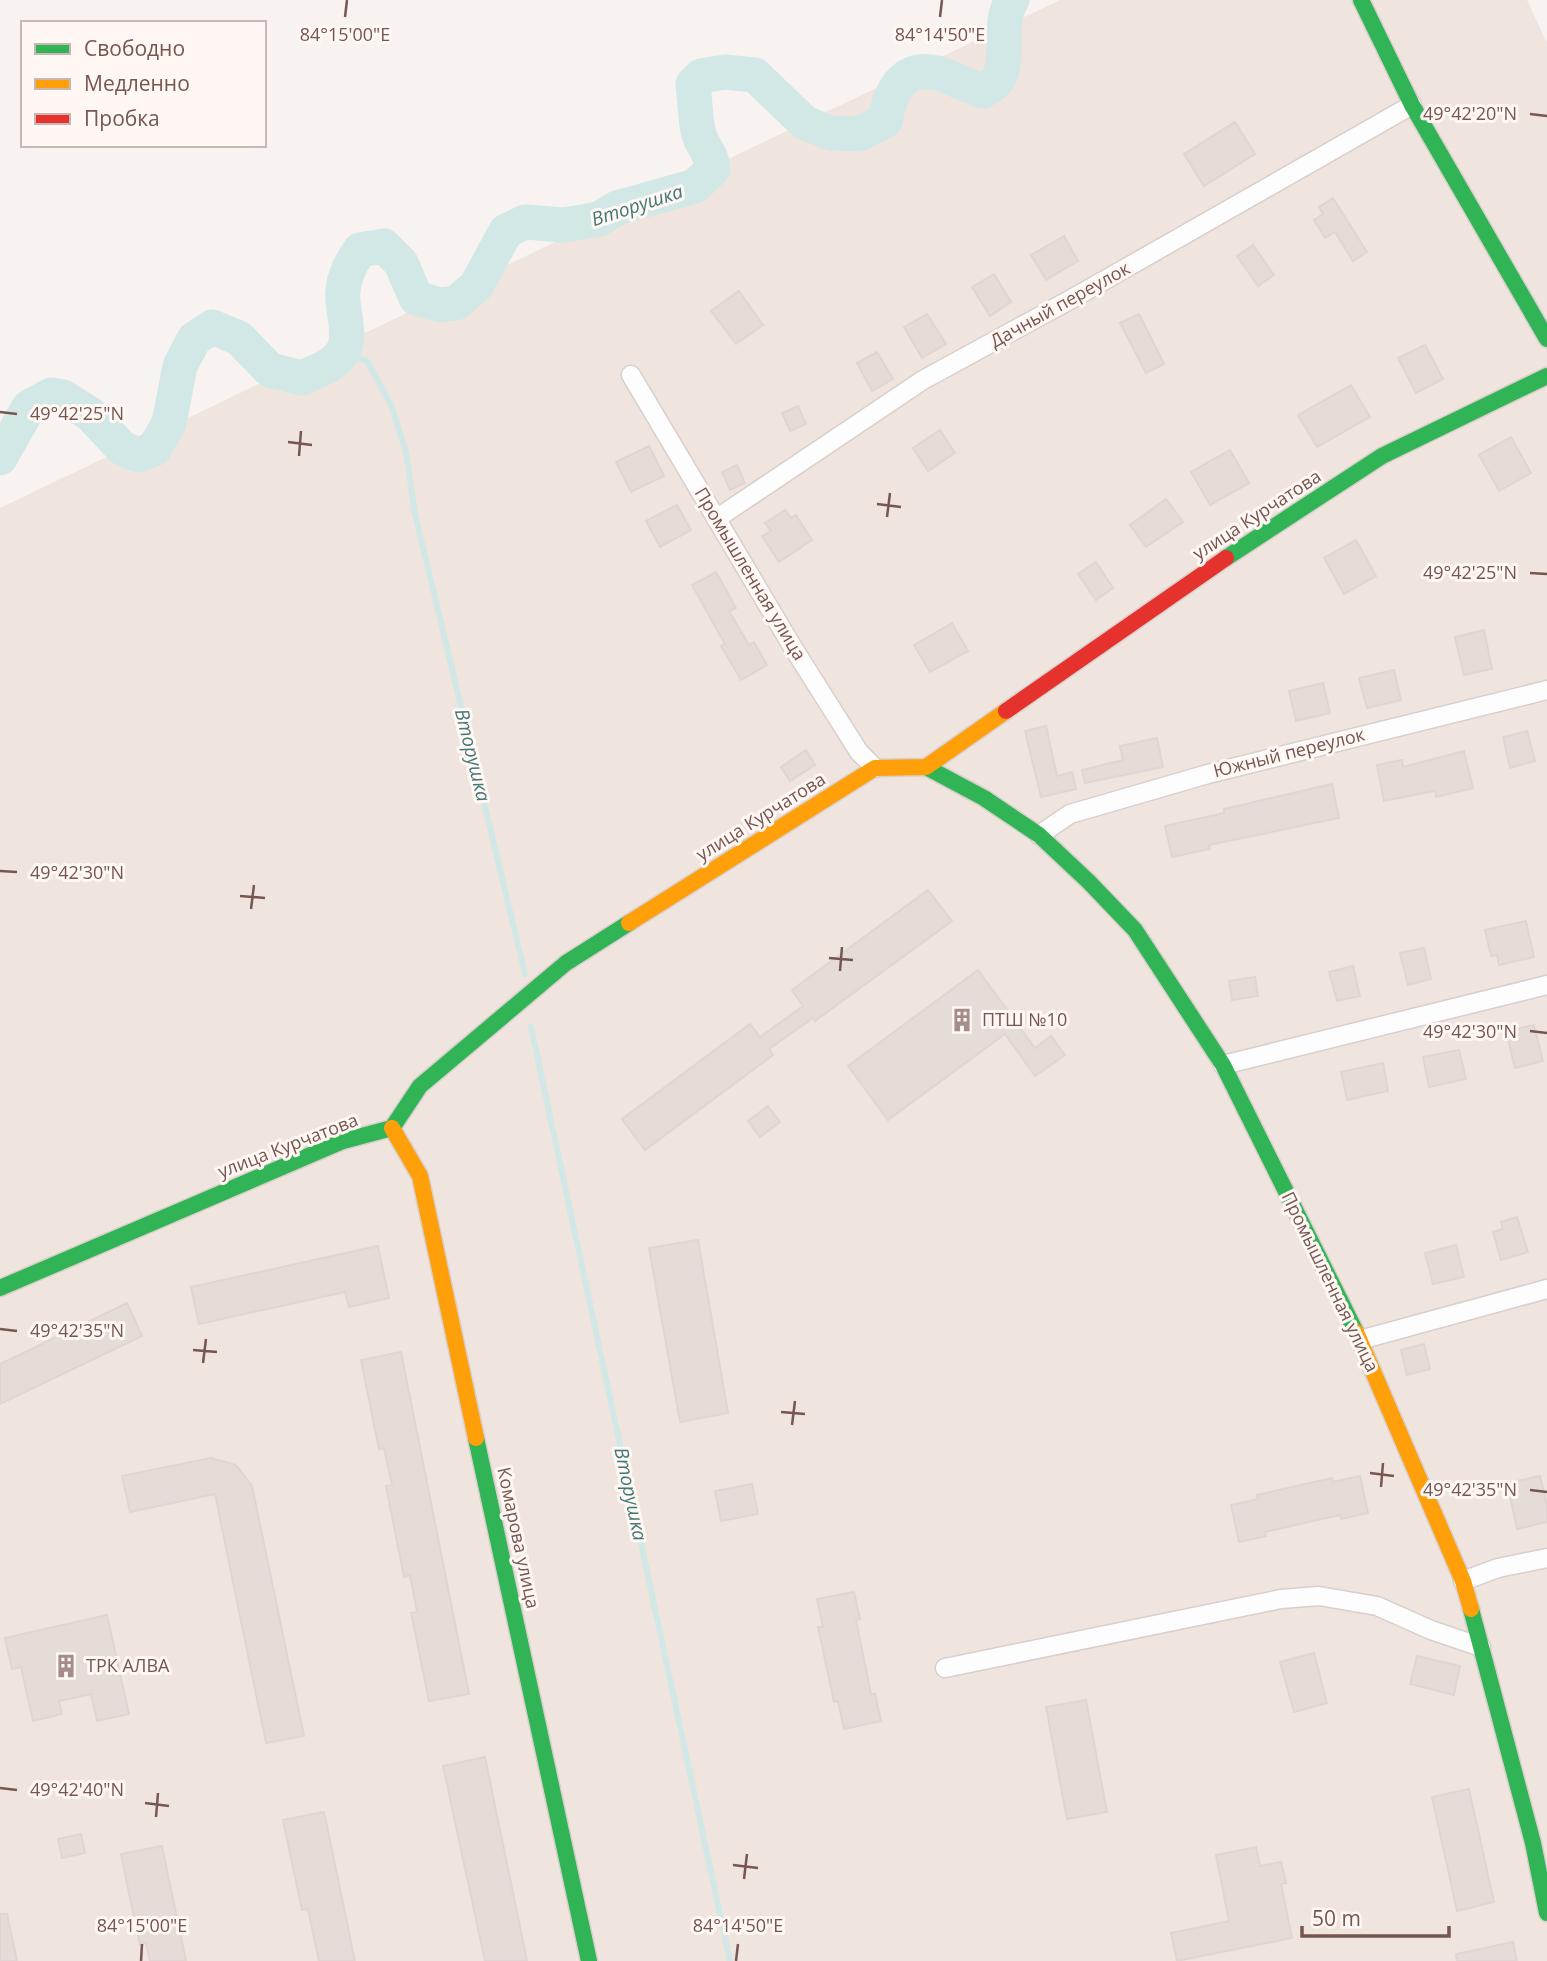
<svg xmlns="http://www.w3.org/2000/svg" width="1547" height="1961" viewBox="0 0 1547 1961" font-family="'Open Sans',sans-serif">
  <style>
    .residential { fill: #f0e4de }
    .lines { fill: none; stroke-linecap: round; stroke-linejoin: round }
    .stream { stroke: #d2e8e6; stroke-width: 6 }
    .river { stroke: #d2e8e6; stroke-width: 35 }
    .building { fill: #e5dbd7; stroke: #e0d5d2; stroke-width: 2 }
    .street-casing { stroke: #d7cfcc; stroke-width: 21 }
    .fast-casing { stroke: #d8cfcc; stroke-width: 19 }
    .slow-casing { stroke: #d8cfcc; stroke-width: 19 }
    .jam-casing { stroke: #d8cfcc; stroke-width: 19 }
    .street { stroke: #fefdfd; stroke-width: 18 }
    .fast { stroke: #30b455; stroke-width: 16 }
    .slow { stroke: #ff9f0a; stroke-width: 16 }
    .jam { stroke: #e5322d; stroke-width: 16 }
    .ticks { fill: none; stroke: #765650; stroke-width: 2.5 }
    .labels { text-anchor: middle; stroke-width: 6; stroke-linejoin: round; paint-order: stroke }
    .street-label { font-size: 18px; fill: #765650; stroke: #fef7f3 }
    .poi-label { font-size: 18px; fill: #765650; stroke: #fef7f3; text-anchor: start }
    .water-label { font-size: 19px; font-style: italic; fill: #447877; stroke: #fef7f3 }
    .ticks-label { font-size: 18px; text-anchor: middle; fill: #765650; stroke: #fef7f3; stroke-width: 6; stroke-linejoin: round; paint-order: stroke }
  </style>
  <rect width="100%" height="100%" fill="#f8f3f0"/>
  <path class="residential" d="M1060,0H1527L1547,43V1961H0V508Z"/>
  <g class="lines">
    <g class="stream">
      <path d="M343,352L367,361L391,405L406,452L415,514L525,974"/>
      <path d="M531,1027L730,1961"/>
    </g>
    <path class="river" d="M0,458L29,407L51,395L63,397L90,414L122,448L138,455L154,449L169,423L180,366L194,339L212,327L239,338L270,370L302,378C316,371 335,366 343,351C351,337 344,316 343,301C341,282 349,265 360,250L384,246L401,263L416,298L440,305L456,303L476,286L506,231L525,222L564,225L599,219L617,208L695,186L713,169C712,152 702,148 698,131C695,116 695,100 693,84L701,76L725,72L755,75L805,123L831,133L859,134L885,121C890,92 902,65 937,73C953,77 967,87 983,91C987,88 994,85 997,81C1011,63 996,25 1012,0"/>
  </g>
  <g class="building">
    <path d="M1235,122L1255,154L1204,186L1184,154Z"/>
    <path d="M1333,198L1367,252L1353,261L1335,232L1325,238L1314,220L1323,214L1319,207Z"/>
    <path d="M1064,236L1078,261L1046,280L1031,255Z"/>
    <path d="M1253,245L1274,275L1258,286L1237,256Z"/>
    <path d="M994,274L1011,302L990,316L972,287Z"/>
    <path d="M739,291L763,325L736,344L711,311Z"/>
    <path d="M927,314L946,344L922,358L904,327Z"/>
    <path d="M1139,314L1164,364L1146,373L1120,323Z"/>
    <path d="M1425,345L1443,379L1416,393L1398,358Z"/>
    <path d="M877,352L893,379L872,391L857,363Z"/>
    <path d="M1351,385L1370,417L1317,447L1298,415Z"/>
    <path d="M798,406L806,424L790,431L782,413Z"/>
    <path d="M940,430L955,453L928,471L913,448Z"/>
    <path d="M1511,437L1531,473L1499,491L1479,455Z"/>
    <path d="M649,446L664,476L631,492L616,462Z"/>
    <path d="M1230,450L1249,483L1210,505L1191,472Z"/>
    <path d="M737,465L745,483L730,490L722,472Z"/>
    <path d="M1166,499L1183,522L1146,547L1130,525Z"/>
    <path d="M677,505L691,530L660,547L646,521Z"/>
    <path d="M785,510L791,518L796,515L812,540L779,562L762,536L771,531L765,523Z"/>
    <path d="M1356,540L1376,576L1344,594L1324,558Z"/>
    <path d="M1096,562L1113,588L1096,600L1078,574Z"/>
    <path d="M716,572L736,608L729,611L749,645L754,642L767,665L741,680L721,646L725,644L692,585Z"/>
    <path d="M952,623L968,651L930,672L914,645Z"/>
    <path d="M1484,630L1492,669L1464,675L1455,637Z"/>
    <path d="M1394,670L1401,700L1367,708L1359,678Z"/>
    <path d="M1323,683L1330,713L1296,721L1289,691Z"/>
    <path d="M1046,726L1057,776L1072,772L1076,789L1041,797L1025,731Z"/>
    <path d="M1527,731L1535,761L1510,768L1503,737Z"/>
    <path d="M1157,738L1163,767L1085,783L1082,770L1123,760L1120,746Z"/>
    <path d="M806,750L815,765L790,781L781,767Z"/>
    <path d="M1464,751L1473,788L1436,797L1435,791L1384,801L1377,765L1402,760L1403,767Z"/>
    <path d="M1332,784L1339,818L1209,845L1210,849L1172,857L1165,826L1224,813V809Z"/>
    <path d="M928,890L952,921L815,1021L813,1018L769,1049L773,1055L645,1150L622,1119L750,1024L760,1037L803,1006L792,990Z"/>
    <path d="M1526,921L1534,957L1499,965L1497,955L1491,956L1485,930Z"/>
    <path d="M1424,948L1431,979L1408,985L1400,953Z"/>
    <path d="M1353,966L1360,996L1337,1001L1329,972Z"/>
    <path d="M978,970L1035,1048L1051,1036L1065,1055L1035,1076L1005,1034L888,1120L848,1066Z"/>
    <path d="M1255,977L1258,996L1232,1000L1229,981Z"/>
    <path d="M1534,1025L1543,1061L1515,1068L1506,1031Z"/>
    <path d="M1459,1050L1466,1079L1429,1087L1423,1057Z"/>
    <path d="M1383,1063L1388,1091L1347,1100L1341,1072Z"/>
    <path d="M768,1106L780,1122L760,1137L748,1121Z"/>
    <path d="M1517,1217L1528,1252L1501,1260L1493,1232L1503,1229L1501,1222Z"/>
    <path d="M698,1240L728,1413L680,1422L649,1248Z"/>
    <path d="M1456,1245L1464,1277L1433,1284L1425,1253Z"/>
    <path d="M378,1246L389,1298L349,1307L345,1292L199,1324L191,1287Z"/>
    <path d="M127,1303L142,1336L0,1404V1364Z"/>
    <path d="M1424,1344L1430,1369L1407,1375L1401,1350Z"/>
    <path d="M401,1352L469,1694L429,1701L411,1613L417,1612L410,1575L404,1577L386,1486L392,1485L384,1448L379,1449L361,1360Z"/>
    <path d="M211,1458L236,1465L252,1486L304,1736L266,1743L215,1494L130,1512L122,1476Z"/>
    <path d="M1360,1476L1368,1513L1341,1519L1340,1515L1265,1532L1266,1536L1239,1542L1231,1505L1258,1499L1257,1495L1332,1478L1333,1482Z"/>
    <path d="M1540,1476L1547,1505V1522L1517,1529L1507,1483Z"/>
    <path d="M752,1484L758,1514L721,1521L715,1491Z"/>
    <path d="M854,1592L860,1619L856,1620L871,1694H875L881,1721L844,1729L838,1701L834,1702L818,1627H823L817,1599Z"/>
    <path d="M107,1615L129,1714L97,1721L91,1694L59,1701L62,1714L33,1721L21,1667L12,1669L5,1638Z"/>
    <path d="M1314,1653L1327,1703L1294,1712L1280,1662Z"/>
    <path d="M1417,1656L1460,1666L1454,1695L1410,1684Z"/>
    <path d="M1086,1700L1107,1812L1067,1819L1046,1707Z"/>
    <path d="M485,1757L527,1961H485L443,1766Z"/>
    <path d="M1469,1789L1494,1902L1457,1911L1432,1797Z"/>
    <path d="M324,1812L355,1961H319L308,1909L302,1910L283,1820Z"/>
    <path d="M81,1834L85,1853L62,1858L58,1839Z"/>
    <path d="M162,1846L186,1961H150L146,1943L140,1944L131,1903L121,1854Z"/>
    <path d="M1256,1847L1260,1866L1281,1862L1286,1883L1281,1884L1292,1938L1177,1961L1171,1933L1229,1921L1216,1855Z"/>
    <path d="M0,1914H7L17,1961H0Z"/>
    <path d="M1513,1942L1517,1961H1457L1456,1954Z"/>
  </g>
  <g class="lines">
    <g class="street-casing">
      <g id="street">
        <path d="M631,375L792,646L859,752L875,768"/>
        <path d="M716,519L923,380L1075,297L1412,105"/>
        <path d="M1039,835L1070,814L1208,774L1547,690"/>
        <path d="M1223,1065L1547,985"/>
        <path d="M1360,1340L1547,1289"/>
        <path d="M1463,1581L1498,1568L1547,1558"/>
        <path d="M945,1668L1281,1599L1319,1596L1377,1606L1431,1630L1481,1647"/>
      </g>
    </g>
    <g class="fast-casing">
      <g id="fast">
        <path d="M1361,0L1412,105L1547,339"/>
        <path d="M1226,558L1382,456L1547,376"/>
        <path d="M926,767L984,798L1039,835L1089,882L1135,930L1223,1065L1356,1332"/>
        <path d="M0,1288L343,1141L392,1128L420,1086L566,963L629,923"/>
        <path d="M476,1438L589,1961"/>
        <path d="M1471,1609L1533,1843L1547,1913"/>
      </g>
    </g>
    <g class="slow-casing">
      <g id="slow">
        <path d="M629,923L875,768L926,767L1006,711"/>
        <path d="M392,1128L420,1176L476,1438"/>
        <path d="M1356,1332L1463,1581L1471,1609"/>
      </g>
    </g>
    <g class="jam-casing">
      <path id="jam" d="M1006,711L1226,558"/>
    </g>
    <use href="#street" class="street"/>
    <use href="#fast" class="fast"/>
    <use href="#slow" class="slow"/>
    <use href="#jam" class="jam"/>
  </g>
  <path class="ticks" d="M345,17L347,0M940,17L942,0M1530,114L1547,116M0,412L17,414M288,442L312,445M299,456L301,431M877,504L901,507M887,517L890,493M1530,573L1547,574M0,871L17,872M240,896L265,898M251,909L254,885M829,958L853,960M840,971L842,947M1530,1031L1547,1033M0,1329L17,1331M193,1350L217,1352M203,1363L206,1339M781,1412L805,1414M792,1425L795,1401M1370,1473L1394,1476M1381,1487L1383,1463M1530,1490L1547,1492M0,1788L17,1790M145,1803L169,1806M156,1817L158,1793M733,1865L758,1868M744,1879L747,1854M141,1961L142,1944M736,1961L738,1944"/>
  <defs>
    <g id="building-bare" transform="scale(1.89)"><path d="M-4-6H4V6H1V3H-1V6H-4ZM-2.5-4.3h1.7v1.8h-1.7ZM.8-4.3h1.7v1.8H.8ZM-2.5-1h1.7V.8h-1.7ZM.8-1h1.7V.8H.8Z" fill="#a48d88" stroke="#fef7f3" stroke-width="2.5" paint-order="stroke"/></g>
  </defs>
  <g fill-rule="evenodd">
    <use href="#building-bare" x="962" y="1020"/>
    <use href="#building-bare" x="66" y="1666"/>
  </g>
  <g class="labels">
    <g class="street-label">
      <text transform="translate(1060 305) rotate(-29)" y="6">Дачный переулок</text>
      <text transform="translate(1257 515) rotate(-33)" y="6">улица Курчатова</text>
      <text transform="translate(750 574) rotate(59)" y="6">Промышленная улица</text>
      <text transform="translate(1289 753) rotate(-14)" y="6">Южный переулок</text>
      <text transform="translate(761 817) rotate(-32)" y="6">улица Курчатова</text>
      <text transform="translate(288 1146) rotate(-21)" y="6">улица Курчатова</text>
      <text transform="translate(1330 1282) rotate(64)" y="6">Промышленная улица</text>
      <text transform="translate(518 1538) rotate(78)" y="6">Комарова улица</text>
    </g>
    <g class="poi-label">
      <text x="982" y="1026">ПТШ №10</text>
      <text x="86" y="1672">ТРК АЛВА</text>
    </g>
    <g class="water-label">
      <text transform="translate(637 205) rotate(-18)" y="7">Вторушка</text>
      <text transform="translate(473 755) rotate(76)" y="7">Вторушка</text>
      <text transform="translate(631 1494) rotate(78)" y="7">Вторушка</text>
    </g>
  </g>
  <g class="ticks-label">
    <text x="345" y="41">84°15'00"E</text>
    <text x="940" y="41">84°14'50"E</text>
    <text x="1470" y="120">49°42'20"N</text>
    <text x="77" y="420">49°42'25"N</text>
    <text x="1470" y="579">49°42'25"N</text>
    <text x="77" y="879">49°42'30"N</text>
    <text x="1470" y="1038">49°42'30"N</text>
    <text x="77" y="1337">49°42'35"N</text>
    <text x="1470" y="1496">49°42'35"N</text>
    <text x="77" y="1796">49°42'40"N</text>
    <text x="142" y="1932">84°15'00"E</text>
    <text x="738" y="1932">84°14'50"E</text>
  </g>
  <rect x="21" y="21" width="245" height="126" fill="#fef7f3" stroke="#c8b7b2" stroke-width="2"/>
  <rect x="35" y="44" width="35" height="10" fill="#30b455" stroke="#c8b7b2" stroke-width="2"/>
  <text x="84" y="56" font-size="21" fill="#765650">Свободно</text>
  <rect x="35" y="79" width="35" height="10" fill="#ff9f0a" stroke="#c8b7b2" stroke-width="2"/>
  <text x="84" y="91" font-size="21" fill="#765650">Медленно</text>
  <rect x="35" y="114" width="35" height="10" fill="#e5322d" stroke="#c8b7b2" stroke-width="2"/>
  <text x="84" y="126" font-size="21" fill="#765650">Пробка</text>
  <path d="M1302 1926v10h147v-10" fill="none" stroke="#765650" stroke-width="3.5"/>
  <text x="1312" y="1926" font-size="21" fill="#765650" stroke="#fef7f3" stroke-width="5" paint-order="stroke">50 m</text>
</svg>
